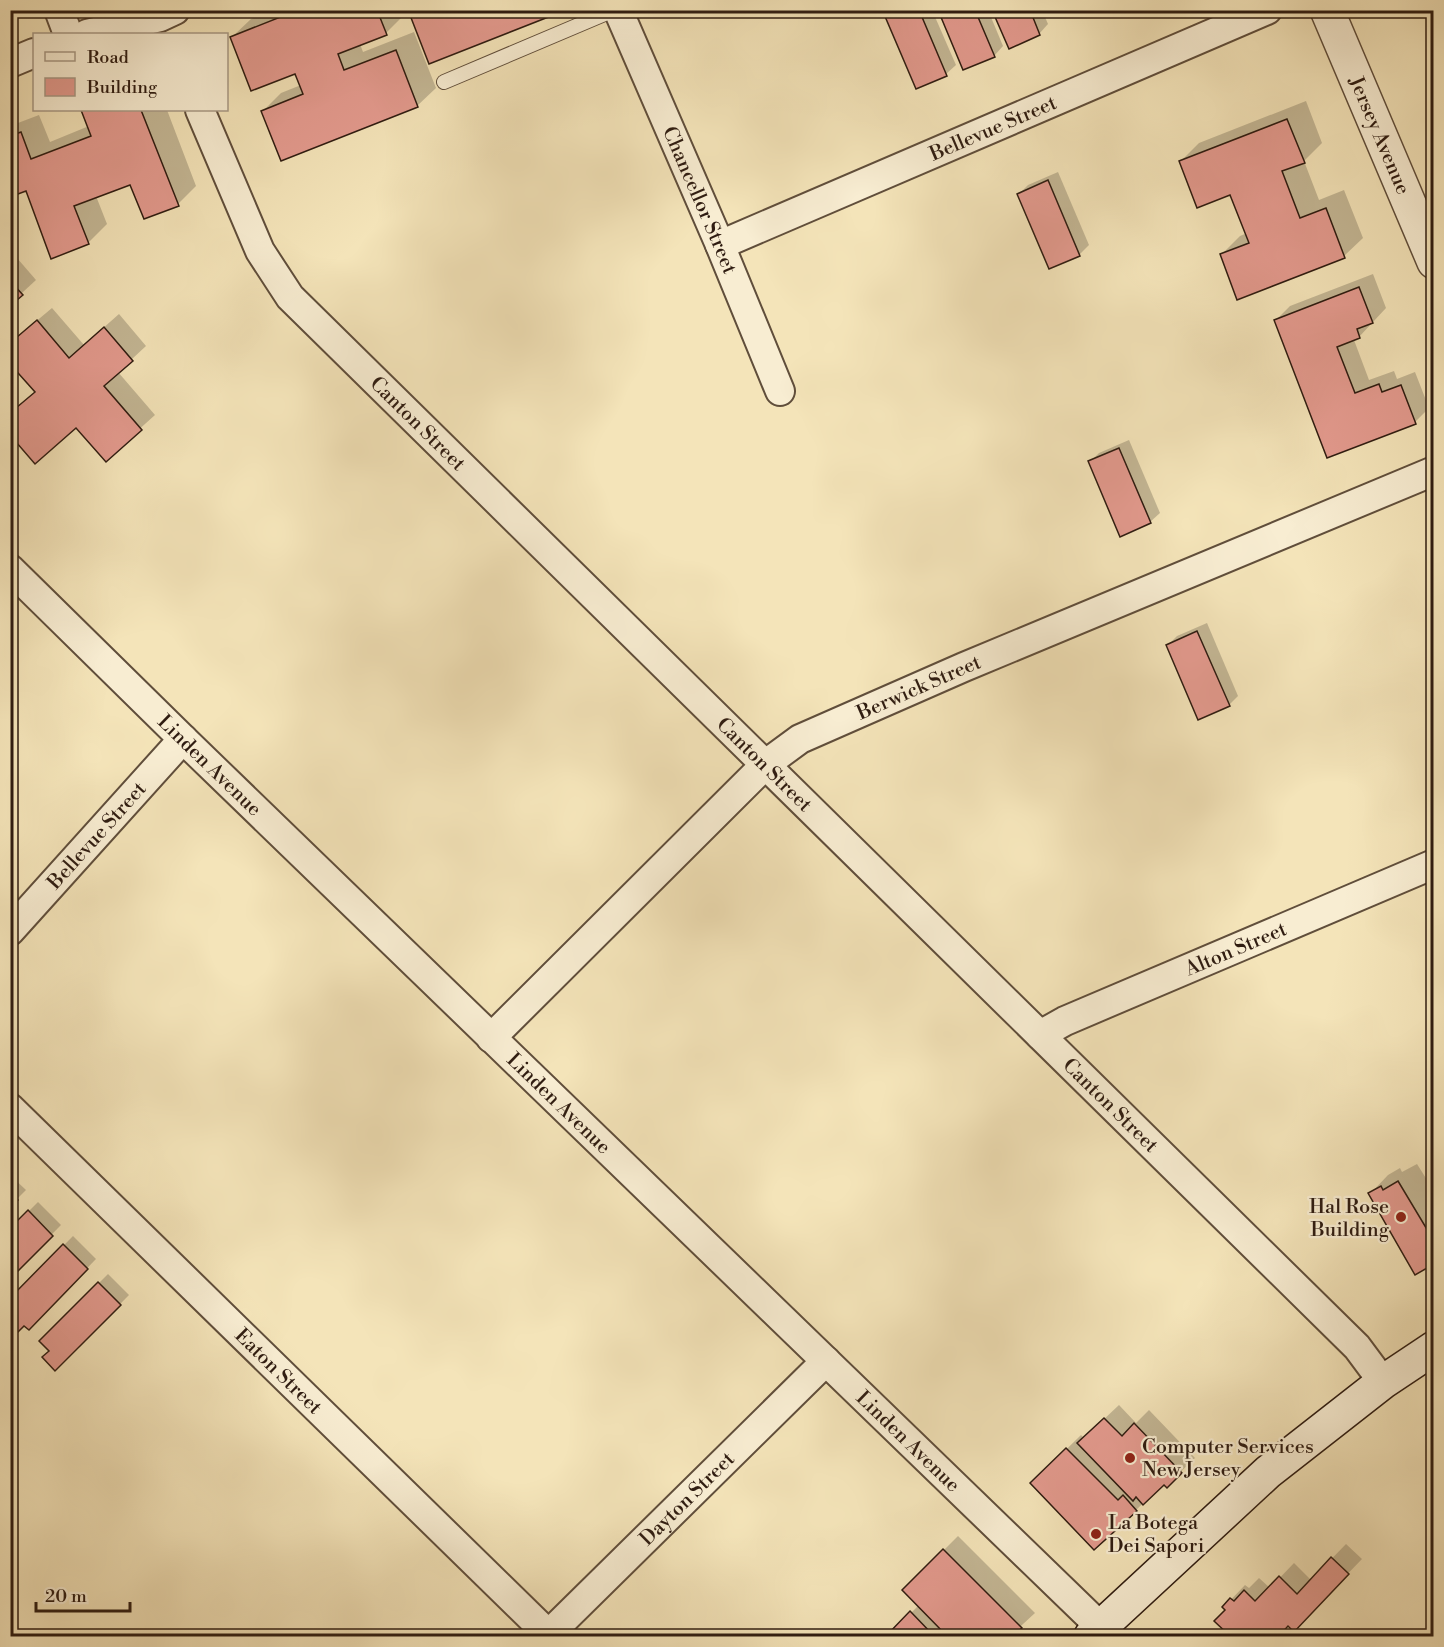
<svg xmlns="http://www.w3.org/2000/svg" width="1444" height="1647" viewBox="0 0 1444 1647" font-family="'Libre Bodoni',serif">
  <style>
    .shadow { fill: #0003 }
    .building { fill: #e39a8e; stroke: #2f1c11; stroke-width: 1.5 }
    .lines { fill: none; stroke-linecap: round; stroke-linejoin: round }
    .service-casing { stroke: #604e3b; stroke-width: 16 }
    .minor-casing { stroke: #604e3b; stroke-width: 32 }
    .tertiary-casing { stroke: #604e3b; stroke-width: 36 }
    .secondary-casing { stroke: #2f1c11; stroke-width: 36 }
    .service { stroke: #f8edd2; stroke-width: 14 }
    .minor { stroke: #f8edd2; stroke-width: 28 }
    .tertiary { stroke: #f8edd2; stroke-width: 33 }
    .secondary { stroke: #f8edd2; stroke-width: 33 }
    .poi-dot { fill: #8f2418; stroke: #f8edd2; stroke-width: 2 }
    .labels { text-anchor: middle; stroke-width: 4.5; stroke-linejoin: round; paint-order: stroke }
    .street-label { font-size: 20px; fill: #2f1c11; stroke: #f8edd2 }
    .poi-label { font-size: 20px; fill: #2f1c11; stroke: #f8edd2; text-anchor: start }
  </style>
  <rect width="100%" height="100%" fill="#f4e4b9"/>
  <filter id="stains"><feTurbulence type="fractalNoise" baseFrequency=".00333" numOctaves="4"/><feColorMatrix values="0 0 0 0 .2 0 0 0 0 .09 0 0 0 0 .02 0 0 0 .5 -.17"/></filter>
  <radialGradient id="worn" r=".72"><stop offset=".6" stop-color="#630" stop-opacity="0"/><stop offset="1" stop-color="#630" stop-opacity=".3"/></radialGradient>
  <g class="shadow">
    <path d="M272,10H403L404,15L386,33L360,44L363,52L414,32L436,88L417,106L263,111L281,93L301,85L295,72L232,37L251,19Z"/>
    <path d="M889,10H932L956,65L946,74L916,87L886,14Z"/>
    <path d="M940,10H988L1003,46L994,56Z"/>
    <path d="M994,10H1042L1048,24L1039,34Z"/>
    <path d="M1306,101L1322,143L1304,161L1319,200L1344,190L1363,238L1344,256L1221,255L1240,236L1247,233L1231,193L1181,161L1199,143Z"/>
    <path d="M83,110H167L196,186L178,204L131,183L96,196L107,224L88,243L26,190L10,196V126L39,115L50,142L89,126Z"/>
    <path d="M1058,172L1089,245L1079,255L1050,267L1019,194L1028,185Z"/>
    <path d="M17,258L36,280L10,304V264Z"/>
    <path d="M1373,274L1386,308L1359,337L1354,340L1369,380L1394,371L1397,379L1415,372L1429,408L1415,422L1328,456L1276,320L1290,306Z"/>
    <path d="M52,308L84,345L119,314L146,346L118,372L155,415L106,459L77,426L36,391L16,338Z"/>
    <path d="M1129,440L1160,513L1150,522L1090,462L1099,453Z"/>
    <path d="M1207,623L1238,696L1229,705L1168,645L1177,636Z"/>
    <path d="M1417,1164L1434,1191V1262L1370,1194L1388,1175L1400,1168L1402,1172Z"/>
    <path d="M10,1175L26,1190L10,1206Z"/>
    <path d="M38,1202L61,1225L10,1277V1230Z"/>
    <path d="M73,1236L96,1259L29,1328L16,1314L10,1300Z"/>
    <path d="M108,1274L129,1295L56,1369L51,1351L41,1341Z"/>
    <path d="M1119,1405L1136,1423L1149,1410L1195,1458L1167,1485L1164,1483L1136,1510L1032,1483L1081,1435L1084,1438Z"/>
    <path d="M958,1536L1035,1613L1010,1636H888L919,1605L904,1590Z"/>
    <path d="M1346,1544L1362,1559L1307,1616L1289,1624L1277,1636H1232L1216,1621L1227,1610L1224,1607L1245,1585L1249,1588L1259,1578L1270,1588L1294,1563L1311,1580Z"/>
  </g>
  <g class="building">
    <path d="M298,10H377L387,35L338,54L344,70L396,50L418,107L281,161L261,111L303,94L295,74L251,91L230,37Z"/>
    <path d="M408,10H554L556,14L429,64Z"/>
    <path d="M892,10H919L947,76L916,89L884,14Z"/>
    <path d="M938,10H975L995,57L963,70Z"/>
    <path d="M992,10H1030L1040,35L1009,49Z"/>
    <path d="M81,110H141L179,206L144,219L130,185L74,206L89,244L51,259L26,191L10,197V136L21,132L31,159L91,136Z"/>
    <path d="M1287,119L1305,163L1282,171L1300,218L1326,208L1345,258L1237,300L1220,254L1249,243L1230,195L1197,208L1179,161Z"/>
    <path d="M1048,180L1080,256L1049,269L1017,194Z"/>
    <path d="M10,281L23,295L10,306Z"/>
    <path d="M1359,287L1373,323L1357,329L1360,338L1337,347L1355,393L1379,384L1382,392L1401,385L1416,424L1327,458L1274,320Z"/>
    <path d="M37,320L69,358L104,327L133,361L104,386L142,430L106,462L76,428L35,464L10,435V413L35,392L10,364V343Z"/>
    <path d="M1119,448L1151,523L1120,537L1088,461Z"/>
    <path d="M1197,631L1230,706L1198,720L1166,645Z"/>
    <path d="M1398,1181L1434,1241V1264L1415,1275L1368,1193L1381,1186L1383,1190Z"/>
    <path d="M10,1193L18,1200L10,1207Z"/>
    <path d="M28,1210L53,1236L10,1279V1228Z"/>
    <path d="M63,1244L88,1269L29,1330L24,1326L18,1332L10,1324V1318L14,1314L10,1311V1298Z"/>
    <path d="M98,1282L121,1305L55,1371L42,1357L49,1351L39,1341Z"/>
    <path d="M1104,1418L1122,1436L1134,1423L1182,1473L1167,1488L1164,1485L1143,1505L1136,1497L1133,1501L1077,1443Z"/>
    <path d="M1066,1448L1118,1500L1123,1495L1137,1511L1094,1550L1030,1483Z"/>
    <path d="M943,1549L1022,1628L1012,1636H947L902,1590Z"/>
    <path d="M1331,1557L1349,1574L1294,1632L1288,1626L1279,1636H1230L1214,1621L1225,1610L1222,1607L1230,1598L1234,1601L1244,1590L1255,1601L1279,1576L1297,1594Z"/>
    <path d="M910,1611L934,1636H886Z"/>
  </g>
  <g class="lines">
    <g class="service-casing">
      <path id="service" d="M444,82L614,10"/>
    </g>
    <g class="minor-casing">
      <g id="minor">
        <path d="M59,10L68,34"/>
        <path id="s1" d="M618,10L720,245L780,391"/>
        <path d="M87,34L160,17L175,10"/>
        <path d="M10,63L34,53"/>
        <path id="s2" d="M200,110L260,251L290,297L1357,1347L1383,1382"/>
        <path id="s3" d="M720,245L1267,10"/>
        <path id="s4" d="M10,569L183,739L1110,1636"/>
        <path id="s5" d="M10,931L183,739"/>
        <path id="s6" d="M1040,1035L1065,1021L1434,864"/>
        <path id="s7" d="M491,1038L766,764L800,739L964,667L1434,471"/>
        <path id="s8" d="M10,1108L549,1635"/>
        <path id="s9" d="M547,1636L826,1361"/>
      </g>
    </g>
    <g class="tertiary-casing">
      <g id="tertiary">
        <path id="s10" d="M1327,10L1434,262"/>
      </g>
    </g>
    <g class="secondary-casing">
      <path id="secondary" d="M1091,1636L1268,1472L1383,1382L1434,1348"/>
    </g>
    <use href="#service" class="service"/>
    <use href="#minor" class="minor"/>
    <use href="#tertiary" class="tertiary"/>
    <use href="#secondary" class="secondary"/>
  </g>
  <g class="poi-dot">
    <circle cx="1401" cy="1217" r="6"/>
    <circle cx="1130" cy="1458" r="6"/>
    <circle cx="1096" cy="1534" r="6"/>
  </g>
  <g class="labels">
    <g class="street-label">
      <text dy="7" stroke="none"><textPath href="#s3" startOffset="297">Bellevue Street</textPath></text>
      <text dy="7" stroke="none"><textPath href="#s10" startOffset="136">Jersey Avenue</textPath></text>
      <text dy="7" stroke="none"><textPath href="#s1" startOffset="207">Chancellor Street</textPath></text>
      <text dy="7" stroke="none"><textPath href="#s2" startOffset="388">Canton Street</textPath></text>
      <text dy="7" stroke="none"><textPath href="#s7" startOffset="560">Berwick Street</textPath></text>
      <text dy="7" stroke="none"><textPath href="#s2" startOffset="874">Canton Street</textPath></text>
      <text dy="7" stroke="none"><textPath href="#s4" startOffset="280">Linden Avenue</textPath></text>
      <text dy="7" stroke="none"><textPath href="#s5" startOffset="129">Bellevue Street</textPath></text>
      <text dy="7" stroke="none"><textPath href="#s6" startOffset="214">Alton Street</textPath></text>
      <text dy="7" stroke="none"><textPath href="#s4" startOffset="766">Linden Avenue</textPath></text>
      <text dy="7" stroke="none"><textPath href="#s2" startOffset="1360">Canton Street</textPath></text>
      <text dy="7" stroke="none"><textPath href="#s8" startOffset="376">Eaton Street</textPath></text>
      <text dy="7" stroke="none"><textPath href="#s4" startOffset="1252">Linden Avenue</textPath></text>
      <text dy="7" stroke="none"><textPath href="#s9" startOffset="196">Dayton Street</textPath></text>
    </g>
    <g class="poi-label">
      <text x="1389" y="1213" text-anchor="end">Hal Rose<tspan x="1389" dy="23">Building</tspan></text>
      <text x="1142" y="1453">Computer Services<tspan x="1142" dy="23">New Jersey</tspan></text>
      <text x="1108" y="1529">La Botega<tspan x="1108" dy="23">Dei Sapori</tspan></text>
    </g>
  </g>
  <rect width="1444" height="1647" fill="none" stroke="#f4e4b9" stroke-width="36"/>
  <rect x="12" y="12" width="1420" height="1623" fill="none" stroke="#2f1c11" stroke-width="3"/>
  <rect x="18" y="18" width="1408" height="1611" fill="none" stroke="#2f1c11" stroke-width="1.5"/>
  <rect x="33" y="33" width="195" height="78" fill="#f8edd2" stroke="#a89985" stroke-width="1.5"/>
  <rect x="45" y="52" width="30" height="9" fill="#f8edd2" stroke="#a89985" stroke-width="1.5"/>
  <text x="87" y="63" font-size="18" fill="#2f1c11">Road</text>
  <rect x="45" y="78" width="30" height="18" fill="#e39a8e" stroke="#a89985" stroke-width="1.5"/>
  <text x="87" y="93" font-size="18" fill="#2f1c11">Building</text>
  <path d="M36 1602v9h94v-9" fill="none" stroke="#2f1c11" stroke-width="3"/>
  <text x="45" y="1602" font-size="18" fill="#2f1c11" stroke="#f8edd2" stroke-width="4.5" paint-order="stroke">20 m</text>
  <rect width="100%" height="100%" filter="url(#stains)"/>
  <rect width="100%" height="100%" fill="url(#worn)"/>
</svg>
